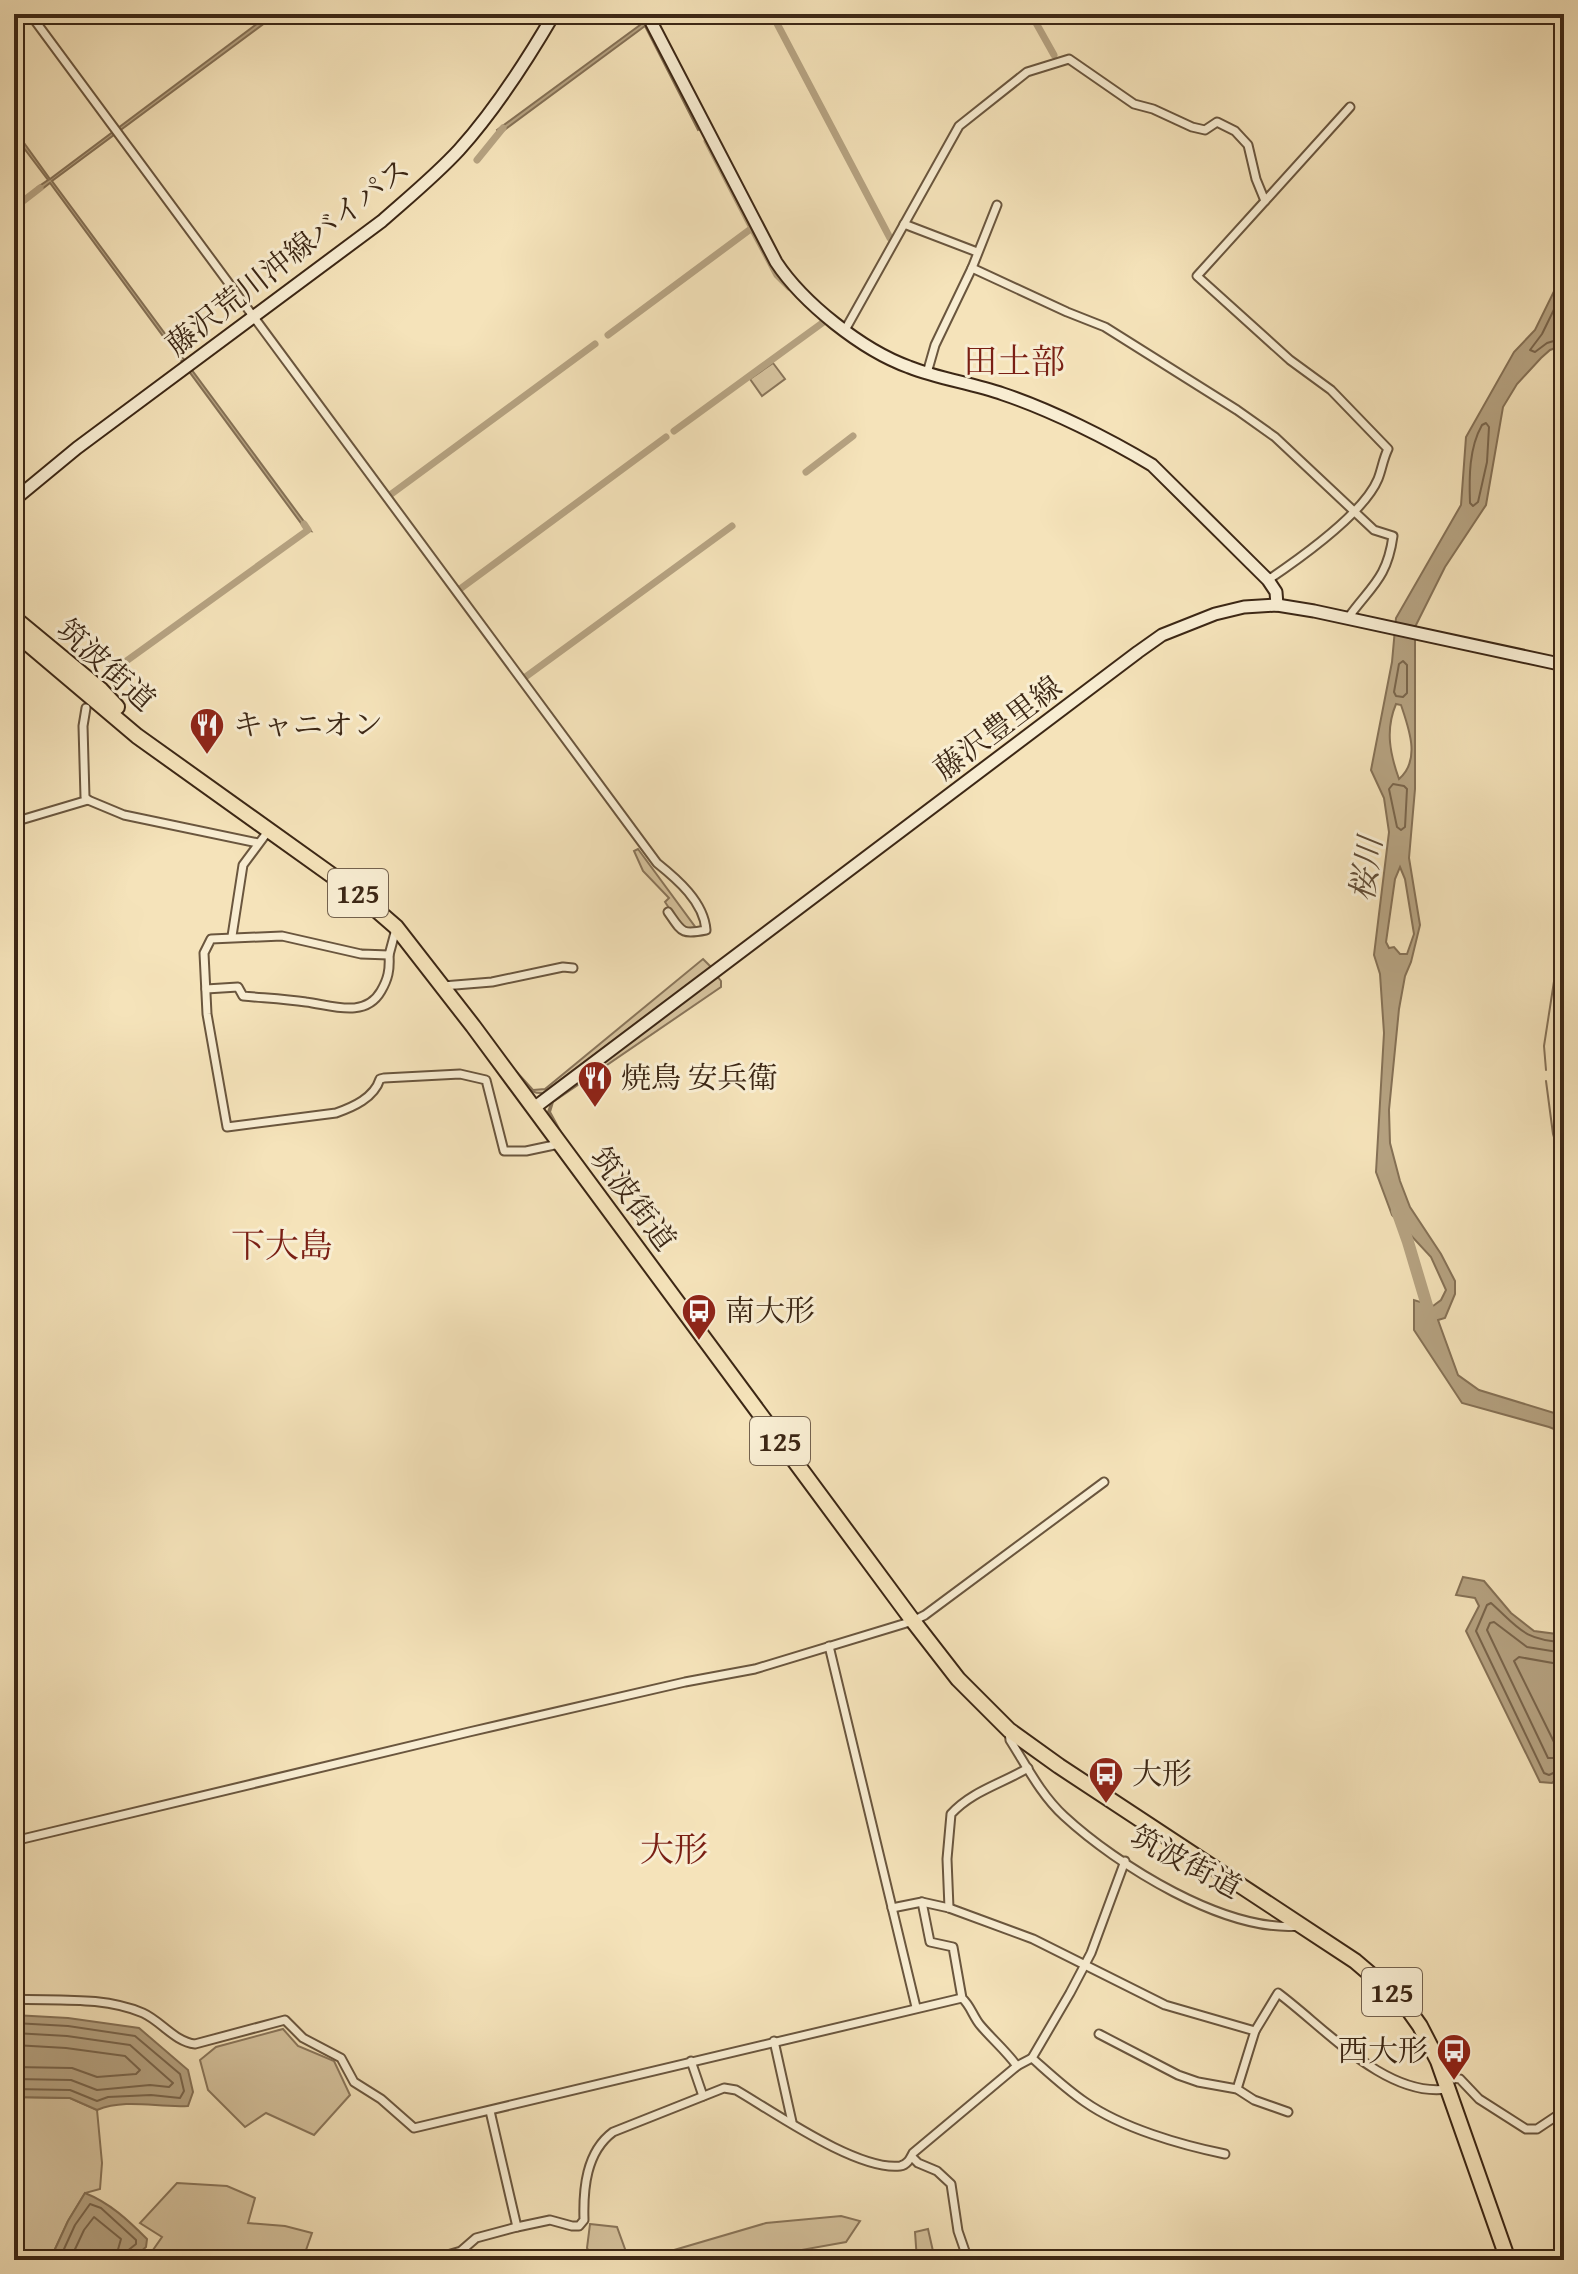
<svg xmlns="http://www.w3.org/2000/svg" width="1578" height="2274" viewBox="0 0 1578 2274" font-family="'Gentium Book Plus','Noto Serif JP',serif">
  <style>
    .green { fill: #d6c39e; stroke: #89755a; stroke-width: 2 }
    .water { fill: #b6a382; stroke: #857156; stroke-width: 2; fill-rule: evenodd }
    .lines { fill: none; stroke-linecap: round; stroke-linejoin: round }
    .shore { stroke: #79654c; stroke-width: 2 }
    .stream { stroke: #857156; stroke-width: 2 }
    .canal { stroke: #b6a382; stroke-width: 7 }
    .river { stroke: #b6a382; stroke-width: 12 }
    .street-casing { stroke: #6a563e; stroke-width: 11 }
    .secondary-casing { stroke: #3c2715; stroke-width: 15 }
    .highway-casing { stroke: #3c2715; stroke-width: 18 }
    .street { stroke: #f8edd2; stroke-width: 7 }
    .secondary { stroke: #f8edd2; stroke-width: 11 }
    .highway { stroke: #f5e3ba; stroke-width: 14 }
    .labels { text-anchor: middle; stroke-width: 6; stroke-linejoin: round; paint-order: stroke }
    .shield { fill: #f8edd2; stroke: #74624e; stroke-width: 2 }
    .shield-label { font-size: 28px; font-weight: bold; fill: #3c2715 }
    .street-label { font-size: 30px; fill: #3c2715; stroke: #f8edd2 }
    .poi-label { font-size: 30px; fill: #3c2715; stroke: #f8edd2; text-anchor: start }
    .water-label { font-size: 32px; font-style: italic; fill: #614c36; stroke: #f8edd2 }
    .quarter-label { font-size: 34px; fill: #7a1f14; stroke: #f8edd2 }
  </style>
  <rect width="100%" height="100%" fill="#f5e3ba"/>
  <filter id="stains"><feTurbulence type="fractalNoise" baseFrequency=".0025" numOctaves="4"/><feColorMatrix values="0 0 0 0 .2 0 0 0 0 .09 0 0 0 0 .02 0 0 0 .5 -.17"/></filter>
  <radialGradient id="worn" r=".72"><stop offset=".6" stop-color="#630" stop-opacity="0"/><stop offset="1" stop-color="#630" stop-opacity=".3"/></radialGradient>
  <g class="green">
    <path d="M773,363L785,379L762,396L750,379Z"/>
    <path d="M638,849L696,928L683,929L665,902L669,898L643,871L634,851Z"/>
    <path d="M703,959L711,967L543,1093C525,1095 515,1073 506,1060L533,1090L545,1089Z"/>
    <path d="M717,976L721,981V987L553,1102L550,1112L562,1134L548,1112L552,1101Z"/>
    <path d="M283,2029L298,2046L334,2061L350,2095L314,2135L266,2113L245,2127L208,2090L200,2060L216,2047Z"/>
    <path d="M14,2097L70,2098L97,2110L102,2163L100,2189L85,2193L68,2221L50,2260H14Z"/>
    <path d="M177,2183L227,2186L255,2198L248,2223L285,2226L312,2233L305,2253L312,2260H146L162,2237L140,2223Z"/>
    <path d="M841,2216L860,2221L846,2242L801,2250L799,2260H640L766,2223Z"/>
    <path d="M590,2224L617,2227L629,2260H594L587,2248Z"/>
    <path d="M928,2229L935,2260H917L915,2232Z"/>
  </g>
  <g class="water">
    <path d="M270,14H277L52,181L311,531L306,530L50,183L41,190L38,187L48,180L14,135V129L50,179Z"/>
    <path d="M638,14H642L702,128L698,130L645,26L499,134L497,130L640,25L643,22Z"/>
    <path d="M1564,271V345L1550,350L1541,358L1517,384L1503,407L1486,505L1445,567L1415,627V789L1409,858L1420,925L1411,962L1405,976L1399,1009L1389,1110L1390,1143L1400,1181L1410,1207L1441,1254L1455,1281V1294L1445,1318L1438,1320L1458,1375L1479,1390L1564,1416V1433L1549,1427L1462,1403L1414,1330V1300L1433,1306L1441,1300L1446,1290L1431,1257L1392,1215L1376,1172L1384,1033L1380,974L1374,955L1389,832L1384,798L1371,770L1392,662L1396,618L1461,505L1466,437L1514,352L1535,330ZM1396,704L1401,705C1409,729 1421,760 1399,779C1390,754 1385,730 1396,704ZM1400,867L1405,879L1414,934L1407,954H1400L1394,947L1389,948L1386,942L1395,879Z"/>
    <path d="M1463,1577L1484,1581L1511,1613L1534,1631L1564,1635V1772L1552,1783L1540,1782L1466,1631L1479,1606L1475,1598L1456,1595Z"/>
    <path d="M14,2015L68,2018L139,2028L188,2070L193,2092L188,2106C157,2108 127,2098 97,2110L70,2098L14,2097Z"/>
    <path d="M85,2193C110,2203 128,2220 147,2239L146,2247L131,2260H50L68,2221Z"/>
  </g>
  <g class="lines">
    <g class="shore">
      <path d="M1564,289L1542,334L1530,350L1535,352L1547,343L1564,338"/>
      <path d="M1486,423L1489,427L1487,462L1478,502L1473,506L1470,503C1469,477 1469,448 1482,425Z"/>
      <path d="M1403,661L1407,665V693L1403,697L1396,696L1394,692L1399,664Z"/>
      <path d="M1393,784L1404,786L1407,789L1405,827L1401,830L1397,827L1389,789Z"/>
      <path d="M1564,1642C1523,1640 1519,1628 1491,1603L1487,1605L1476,1631L1544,1773L1549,1775L1564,1768"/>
      <path d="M1564,1653L1527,1647L1494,1622L1490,1623L1487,1630L1548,1758H1564"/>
      <path d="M1564,1665L1519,1657L1514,1661L1555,1744L1564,1746"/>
      <path d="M14,2023L68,2026L135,2036L180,2074L184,2091L180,2098L151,2095L108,2097L97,2101L70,2090L14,2089"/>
      <path d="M14,2033L67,2036L130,2045L173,2083L169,2087L150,2085L97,2090L71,2080L14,2079"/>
      <path d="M14,2045L66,2048L125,2056L140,2070L136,2074L97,2077L72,2068L14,2067"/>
      <path d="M59,2260L75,2225L90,2204L101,2208L136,2240V2244L126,2252L125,2260"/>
      <path d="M70,2260L84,2230L94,2217L121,2239L115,2260"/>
    </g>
    <g class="stream">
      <path d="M1546,1070L1544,1046L1557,962L1564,888"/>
      <path d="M1546,1081L1553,1134L1564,1170"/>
    </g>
    <g class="canal">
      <path d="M772,14L890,238"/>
      <path d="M1031,14L1054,55"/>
      <path d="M477,160L503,128"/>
      <path d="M14,208L40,188"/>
      <path d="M752,228L777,275L789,287"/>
      <path d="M608,335L752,228L707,141"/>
      <path d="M674,431L825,321L821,317"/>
      <path d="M806,472L853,436"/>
      <path d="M390,495L595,344"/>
      <path d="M460,589L666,437"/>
      <path d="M118,667L308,530L304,524"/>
      <path d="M524,678L732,526"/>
    </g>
    <path class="river" d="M1397,1211L1408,1242L1431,1319"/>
    <g class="street-casing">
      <g id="street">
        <path d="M30,14L657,863C677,879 704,902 706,930C681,935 682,932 668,912"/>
        <path d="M1265,201L1197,276L1290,360L1331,390L1388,449C1383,459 1382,469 1378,479C1364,513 1299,559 1268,580"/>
        <path d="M997,205L972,268L1067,312L1105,327L1237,410L1275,437L1374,530L1393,536C1387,579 1371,586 1348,618"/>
        <path d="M904,224L977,252"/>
        <path d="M845,330L959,126L1027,72L1069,59L1134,104L1153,109L1192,127L1205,130L1217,122L1235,131L1248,145L1256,179L1265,201L1350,107"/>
        <path d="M927,373L935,345L972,268"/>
        <path d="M86,708L83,726L85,797L88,800"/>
        <path d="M14,822L88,800L124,815L258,843"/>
        <path d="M396,929L389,955L361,954L282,936L211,939L204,953L207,1014L227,1127L336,1113C353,1107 374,1098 380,1079L384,1078L460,1074L486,1080L504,1151H526L559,1144"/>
        <path d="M232,936L243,865L269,830"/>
        <path d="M443,986L492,982L563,967L573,968"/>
        <path d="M206,989L238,987L243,996C264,998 285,999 306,1002C331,1005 365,1019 381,991C388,979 390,970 389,955"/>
        <path d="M829,1646L916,2007"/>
        <path d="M1009,1732L1010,1740C1026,1765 1041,1795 1064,1816C1117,1865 1225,1933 1300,1926"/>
        <path d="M14,1841L469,1732L685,1682L755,1669L913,1621L925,1615L1104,1482"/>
        <path d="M922,1902L930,1942L953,1947L962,1998C971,2006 973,2017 981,2026C993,2040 1006,2051 1017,2066"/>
        <path d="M892,1908L922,1902L949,1908L1033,1939L1165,2005L1255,2031L1278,1993C1324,2027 1386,2098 1447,2089"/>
        <path d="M949,1908L947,1859L951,1814C972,1791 1001,1784 1028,1768"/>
        <path d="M14,1999C56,2001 103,1996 143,2013C161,2021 175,2042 195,2044L285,2020L303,2038L341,2058L354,2082L381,2099L414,2128L962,1998"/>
        <path d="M1099,2034L1178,2075L1198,2082L1237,2089L1254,2100L1288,2112"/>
        <path d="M774,2041L792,2122"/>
        <path d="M1032,2058C1049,2073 1066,2089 1085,2102C1122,2128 1181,2145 1225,2154"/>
        <path d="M691,2061L703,2096"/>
        <path d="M1445,2077L1460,2079L1479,2099L1526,2129H1537L1564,2111"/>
        <path d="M1237,2089L1255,2031"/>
        <path d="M490,2111L517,2227"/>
        <path d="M912,2157L918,2163L937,2171L951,2184L958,2231L968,2260"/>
        <path d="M430,2260L461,2251L476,2238L517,2227L550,2220L572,2226H579L584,2220C583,2189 586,2152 613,2132L724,2088L736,2090C774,2112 857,2171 900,2166C907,2165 910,2159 913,2153L1017,2066L1032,2058L1070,1993L1091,1953L1125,1861"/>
      </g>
    </g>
    <g class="secondary-casing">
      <g id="secondary">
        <path d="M647,14L776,262C803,303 862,350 909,367C939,379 972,383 1003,394C1051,410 1109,439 1152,465L1268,580L1276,592L1277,605"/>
        <path d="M14,500L77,448L382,221C408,198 436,175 459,150C496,109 526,62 554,14"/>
        <path d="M534,1108L1138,652L1162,635L1215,614L1244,607L1277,605L1314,611L1564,665"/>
      </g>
    </g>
    <g class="highway-casing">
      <g id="highway">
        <path d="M14,618L101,690L117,707"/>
        <path d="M14,632L137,736L358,894L396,927L473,1026L913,1621L958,1679L1009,1730L1059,1766L1355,1961L1403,2002L1420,2026L1438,2061L1508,2260"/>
      </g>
    </g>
    <use href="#street" class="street"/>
    <use href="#secondary" class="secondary"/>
    <use href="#highway" class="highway"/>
  </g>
  <defs>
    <g id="restaurant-pin" transform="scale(1.8)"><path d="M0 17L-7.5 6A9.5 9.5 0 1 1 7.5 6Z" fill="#8f2418" stroke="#f8edd2"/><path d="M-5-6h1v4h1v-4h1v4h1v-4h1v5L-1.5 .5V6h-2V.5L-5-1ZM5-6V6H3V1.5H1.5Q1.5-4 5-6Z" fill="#fff"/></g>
    <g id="bus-pin" transform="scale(1.8)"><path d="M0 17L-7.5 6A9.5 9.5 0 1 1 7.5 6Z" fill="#8f2418" stroke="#f8edd2"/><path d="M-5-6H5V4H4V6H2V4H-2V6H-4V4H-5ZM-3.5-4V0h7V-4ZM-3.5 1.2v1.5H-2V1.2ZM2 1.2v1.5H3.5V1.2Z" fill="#fff"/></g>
  </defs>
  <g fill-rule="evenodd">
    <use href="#restaurant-pin" x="207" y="725"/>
    <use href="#restaurant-pin" x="595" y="1078"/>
    <use href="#bus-pin" x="699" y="1311"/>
    <use href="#bus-pin" x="1106" y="1774"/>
    <use href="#bus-pin" x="1454" y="2051"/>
  </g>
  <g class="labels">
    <g class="shield">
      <rect x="328" y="869" width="60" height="48" rx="6"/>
      <rect x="750" y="1417" width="60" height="48" rx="6"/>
      <rect x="1362" y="1968" width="60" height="48" rx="6"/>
    </g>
    <g class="shield-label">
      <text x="358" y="903">125</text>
      <text x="780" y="1451">125</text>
      <text x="1392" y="2002">125</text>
    </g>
    <g class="street-label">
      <text transform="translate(288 257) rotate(-38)" y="10">藤沢荒川沖線バイパス</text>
      <text transform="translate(106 665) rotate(42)" y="10">筑波街道</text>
      <text transform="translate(998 728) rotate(-37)" y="10">藤沢豊里線</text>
      <text transform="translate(633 1199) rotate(53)" y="10">筑波街道</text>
      <text transform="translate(1186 1862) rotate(28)" y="10">筑波街道</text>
    </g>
    <g class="poi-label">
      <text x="233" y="735">キャニオン</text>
      <text x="621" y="1088">焼鳥 安兵衛</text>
      <text x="725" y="1321">南大形</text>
      <text x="1132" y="1784">大形</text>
      <text x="1428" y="2061" text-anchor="end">西大形</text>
    </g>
    <g class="water-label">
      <text transform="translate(1366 869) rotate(-82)" y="11">桜川</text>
    </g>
    <g class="quarter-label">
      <text x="1014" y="373">田土部</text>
      <text x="282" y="1257">下大島</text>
      <text x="674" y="1861">大形</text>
    </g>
  </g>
  <rect width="1578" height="2274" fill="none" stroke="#f5e3ba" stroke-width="48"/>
  <rect x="16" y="16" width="1546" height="2242" fill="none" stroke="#3c2715" stroke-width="4"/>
  <rect x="24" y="24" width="1530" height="2226" fill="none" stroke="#3c2715" stroke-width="2"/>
  <rect width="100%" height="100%" filter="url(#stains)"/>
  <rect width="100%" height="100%" fill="url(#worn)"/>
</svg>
